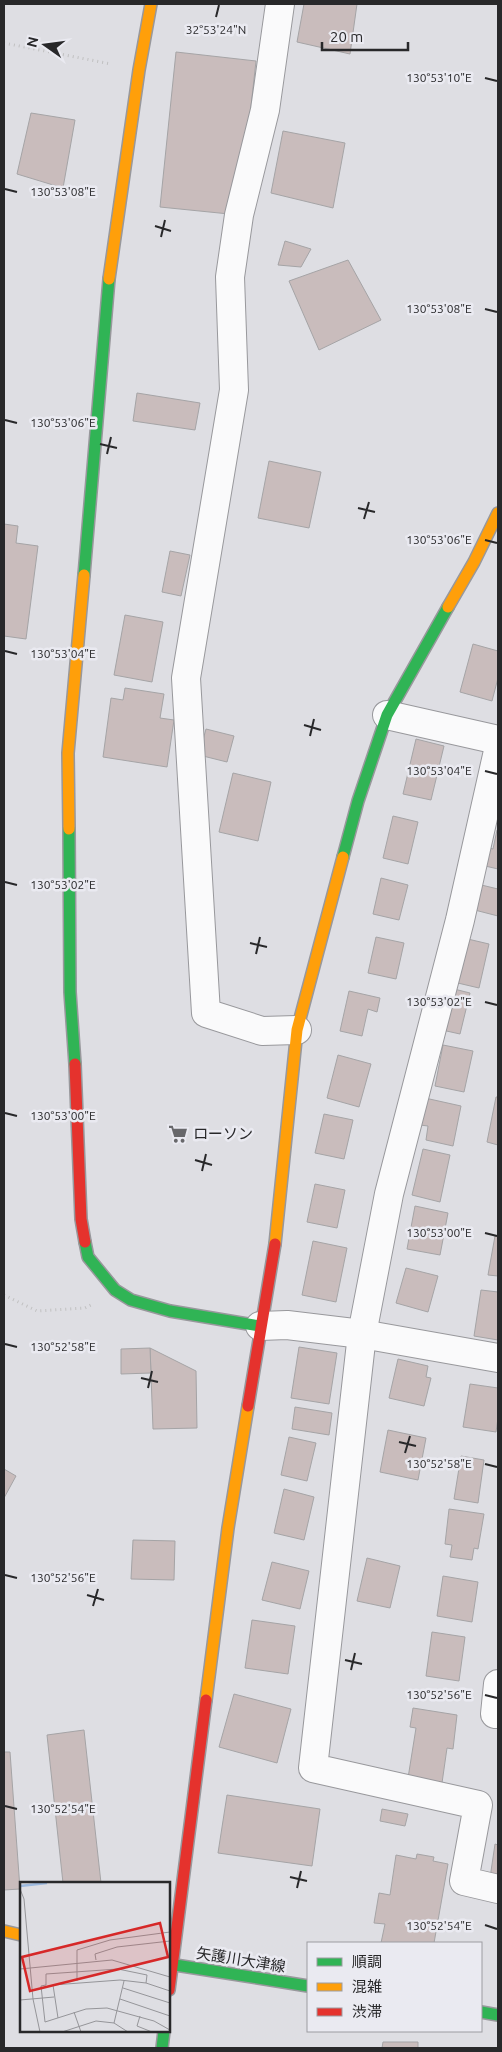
<svg xmlns="http://www.w3.org/2000/svg" width="502" height="2052" viewBox="0 0 502 2052" font-family="Ubuntu,'Noto Sans JP',sans-serif">
  <style>
    .building { fill: #c9bcbc; stroke: #a5a4a6 }
    .lines { fill: none; stroke-linecap: round; stroke-linejoin: round }
    .street-casing { stroke: #98989c; stroke-width: 30 }
    .fast-casing { stroke: #98989c; stroke-width: 14 }
    .slow-casing { stroke: #98989c; stroke-width: 14 }
    .jam-casing { stroke: #98989c; stroke-width: 14 }
    .path { stroke: #c0c0c1; stroke-width: 3; stroke-dasharray: 1 4; stroke-linecap: butt }
    .street { stroke: #fafafb; stroke-width: 28 }
    .fast { stroke: #30b455; stroke-width: 11 }
    .slow { stroke: #ff9f0a; stroke-width: 11 }
    .jam { stroke: #e5322d; stroke-width: 11 }
    .ticks { fill: none; stroke: #28282a; stroke-width: 2 }
    .labels { text-anchor: middle; stroke-width: 5; stroke-linejoin: round; paint-order: stroke }
    .poi-label { font-size: 15px; fill: #28282a; stroke: #eaeaf1; text-anchor: start }
    .street-label { font-size: 15px; fill: #28282a; stroke: #eaeaf1 }
    .inset-river { fill: none; stroke: #9ebadf; stroke-width: 2.5 }
    .inset-road { fill: none; stroke: #959599; stroke-width: 1 }
    .view { fill: #d62828; fill-opacity: 0.15; stroke: #d62828; stroke-width: 2.5 }
    .inset-edge { fill: none; stroke: #28282a; stroke-width: 2.5 }
    .ticks-label { font-size: 12px; text-anchor: middle; fill: #28282a; stroke: #eaeaf1; stroke-width: 5; stroke-linejoin: round; paint-order: stroke }
  </style>
  <rect width="100%" height="100%" fill="#dedee3"/>
  <g class="building">
    <path d="M304,4H357L350,54L297,42Z"/>
    <path d="M176,52L256,61L239,215L160,207Z"/>
    <path d="M31,113L75,120L63,188L17,174Z"/>
    <path d="M283,131L345,143L333,208L271,193Z"/>
    <path d="M285,241L311,249L301,267L278,265Z"/>
    <path d="M348,260L381,320L319,350L289,281Z"/>
    <path d="M137,393L200,403L195,430L133,421Z"/>
    <path d="M269,461L321,472L309,528L258,518Z"/>
    <path d="M4,524L18,526L16,543L38,546L26,639L4,636Z"/>
    <path d="M170,551L190,555L181,596L162,592Z"/>
    <path d="M125,615L163,622L152,682L114,675Z"/>
    <path d="M473,644L498,651V678L492,701L460,692Z"/>
    <path d="M125,688L164,694L160,718L174,720L167,767L103,757L111,698L123,700Z"/>
    <path d="M206,729L234,736L227,762L199,755Z"/>
    <path d="M416,739L444,746L431,800L403,794Z"/>
    <path d="M233,773L271,782L258,841L219,832Z"/>
    <path d="M393,816L418,822L408,864L383,858Z"/>
    <path d="M497,830H498V869L481,865L486,847L493,849Z"/>
    <path d="M381,878L408,885L399,920L373,914Z"/>
    <path d="M469,882L498,889V916L463,907Z"/>
    <path d="M455,936L489,944L479,988L445,980Z"/>
    <path d="M376,937L404,943L396,979L368,973Z"/>
    <path d="M442,986L470,993L460,1034L433,1028Z"/>
    <path d="M349,991L380,998L377,1012L368,1009L362,1036L340,1031Z"/>
    <path d="M443,1045L473,1051L464,1092L435,1086Z"/>
    <path d="M338,1055L371,1064L359,1107L327,1098Z"/>
    <path d="M496,1097H498V1145L487,1142Z"/>
    <path d="M425,1098L461,1106L453,1146L426,1140L428,1126L420,1125Z"/>
    <path d="M324,1114L353,1120L344,1159L315,1153Z"/>
    <path d="M423,1149L450,1155L440,1202L412,1195Z"/>
    <path d="M315,1184L345,1190L337,1228L307,1222Z"/>
    <path d="M415,1206L448,1213L440,1255L407,1249Z"/>
    <path d="M495,1236H498V1276L488,1275Z"/>
    <path d="M313,1241L347,1248L336,1302L302,1295Z"/>
    <path d="M406,1268L438,1276L428,1312L396,1303Z"/>
    <path d="M481,1290L498,1292V1340L474,1336Z"/>
    <path d="M299,1347L337,1353L329,1404L291,1398Z"/>
    <path d="M150,1348L196,1371L197,1428L153,1429Z"/>
    <path d="M150,1348L151,1373L121,1374V1349Z"/>
    <path d="M398,1359L428,1366L426,1377L431,1378L424,1406L389,1398Z"/>
    <path d="M470,1384L498,1388V1418L496,1432L463,1427Z"/>
    <path d="M295,1407L332,1413L329,1435L292,1429Z"/>
    <path d="M388,1430L426,1438L418,1480L380,1472Z"/>
    <path d="M289,1437L316,1443L307,1481L281,1475Z"/>
    <path d="M461,1456L484,1460L478,1503L454,1499Z"/>
    <path d="M4,1469L16,1476L4,1498Z"/>
    <path d="M284,1489L314,1497L304,1540L274,1533Z"/>
    <path d="M449,1509L484,1514L478,1549L474,1548L472,1560L450,1557L452,1545L445,1544Z"/>
    <path d="M133,1540L175,1541L174,1580L131,1579Z"/>
    <path d="M367,1558L400,1566L390,1608L357,1601Z"/>
    <path d="M272,1562L309,1571L300,1609L262,1600Z"/>
    <path d="M443,1576L478,1582L472,1622L437,1616Z"/>
    <path d="M252,1620L295,1626L288,1674L245,1668Z"/>
    <path d="M432,1632L465,1637L459,1681L426,1676Z"/>
    <path d="M234,1694L291,1709L277,1763L219,1747Z"/>
    <path d="M413,1708L457,1715L453,1749L447,1748L442,1783L408,1778L416,1728L410,1727Z"/>
    <path d="M84,1730L101,1883H63L47,1735Z"/>
    <path d="M4,1752H10L20,1889L4,1890Z"/>
    <path d="M227,1795L320,1809L312,1866L218,1853Z"/>
    <path d="M382,1809L408,1814L405,1826L380,1821Z"/>
    <path d="M495,1844L498,1845V1879L490,1878Z"/>
    <path d="M417,1854L434,1857L433,1861L448,1864L434,1943H381L385,1924L374,1923L379,1893L390,1895L396,1855L416,1859Z"/>
    <path d="M383,2042H418V2048H382Z"/>
  </g>
  <g class="lines">
    <g class="street-casing">
      <g id="street">
        <path d="M280,4L265,110L239,215L230,277L234,390L186,678L206,1013L262,1031L297,1030"/>
        <path d="M387,715L498,740"/>
        <path d="M498,751L460,920L389,1194L362,1334L313,1768L478,1805L464,1881L498,1889"/>
        <path d="M260,1326L287,1325L362,1334L498,1358"/>
        <path d="M498,1684L495,1714H498"/>
      </g>
    </g>
    <g class="fast-casing">
      <g id="fast">
        <path d="M84,575L109,279"/>
        <path d="M69,829L70,992L75,1064"/>
        <path d="M343,857L358,801L387,715L448,607"/>
        <path d="M85,1242L88,1257L115,1290L131,1300L170,1311L260,1326"/>
        <path d="M169,1964L308,1986"/>
        <path d="M481,2012L498,2015"/>
        <path d="M162,2048L164,2031"/>
      </g>
    </g>
    <g class="slow-casing">
      <g id="slow">
        <path d="M109,279L139,70L151,4"/>
        <path d="M448,607L474,562L498,513"/>
        <path d="M69,829L68,753L84,575"/>
        <path d="M275,1244L297,1030L343,857"/>
        <path d="M206,1700L228,1528L248,1406"/>
        <path d="M4,1931L21,1935"/>
      </g>
    </g>
    <g class="jam-casing">
      <g id="jam">
        <path d="M75,1064L81,1219L85,1242"/>
        <path d="M248,1406L275,1244"/>
        <path d="M169,1990L206,1700"/>
      </g>
    </g>
    <g class="path">
      <path d="M4,43L111,64"/>
      <path d="M4,1295L37,1311L85,1308L91,1305"/>
    </g>
    <use href="#street" class="street"/>
    <use href="#fast" class="fast"/>
    <use href="#slow" class="slow"/>
    <use href="#jam" class="jam"/>
  </g>
  <path class="ticks" d="M216,17L219,5M485,78L497,81M5,189L17,192M155,226L171,231M161,237L165,220M485,309L497,312M5,420L17,423M100,444L117,448M107,454L111,437M358,508L375,512M364,519L369,502M485,540L497,543M5,651L17,654M304,725L321,730M310,736L314,719M485,771L497,774M5,882L17,885M250,943L267,947M256,954L260,937M485,1002L497,1005M5,1113L17,1116M195,1160L212,1165M202,1171L206,1154M485,1233L497,1236M5,1344L17,1347M141,1378L158,1382M148,1388L152,1371M399,1442L416,1446M405,1453L410,1436M485,1464L497,1467M5,1575L17,1578M87,1595L104,1600M93,1606L98,1589M345,1660L362,1664M351,1670L355,1653M485,1695L497,1698M5,1806L17,1809M290,1877L307,1881M297,1888L301,1871M485,1925L497,1929"/>
  <defs>
    <g id="supermarket-bare" transform="scale(1.5)"><path d="M-6-5.5h2.5l.6 2H6L4.5 2H-2.5L-4.4-4H-6ZM-1.5 3.2a1.3 1.3 0 1 0 .1 0ZM3 3.2a1.3 1.3 0 1 0 .1 0Z" fill="#68686b" stroke="#eaeaf1" stroke-width="2.5" paint-order="stroke"/></g>
  </defs>
  <g fill-rule="evenodd">
    <use href="#supermarket-bare" x="178" y="1134"/>
  </g>
  <g class="labels">
    <g class="poi-label">
      <text x="193" y="1139">ローソン</text>
    </g>
    <g class="street-label">
      <text transform="translate(241 1960) rotate(9)" y="5">矢護川大津線</text>
    </g>
  </g>
  <g transform="translate(20 1882)">
    <rect width="150" height="150" fill="#dedee3"/>
    <path class="inset-river" d="M0,4L27,1"/>
    <path class="inset-road" d="M0,7L4,17L13,117L20,150M76,78L75,72L97,65L150,59M0,87L92,78L150,95M57,99V68L90,58L150,50M126,101L127,93L98,87L26,92V103L21,104L25,140L66,127L87,126L134,139L150,148M103,106L150,121M100,117L150,134M0,118L34,115M54,130L61,150M120,134L117,144L132,150M38,136L33,103L100,98L126,101L150,109M94,141L104,99M42,150L76,139L94,141L108,150"/>
    <path class="view" d="M140,41L148,75L10,109L2,75Z"/>
    <rect width="150" height="150" class="inset-edge"/>
  </g>
  <g class="ticks-label">
    <text x="216" y="34">32°53'24"N</text>
    <text x="439" y="82">130°53'10"E</text>
    <text x="63" y="196">130°53'08"E</text>
    <text x="439" y="313">130°53'08"E</text>
    <text x="63" y="427">130°53'06"E</text>
    <text x="439" y="544">130°53'06"E</text>
    <text x="63" y="658">130°53'04"E</text>
    <text x="439" y="775">130°53'04"E</text>
    <text x="63" y="889">130°53'02"E</text>
    <text x="439" y="1006">130°53'02"E</text>
    <text x="63" y="1120">130°53'00"E</text>
    <text x="439" y="1237">130°53'00"E</text>
    <text x="63" y="1351">130°52'58"E</text>
    <text x="439" y="1468">130°52'58"E</text>
    <text x="63" y="1582">130°52'56"E</text>
    <text x="439" y="1699">130°52'56"E</text>
    <text x="63" y="1813">130°52'54"E</text>
    <text x="439" y="1930">130°52'54"E</text>
  </g>
  <rect width="502" height="2052" fill="none" stroke="#28282a" stroke-width="10"/>
  <rect x="307" y="1942" width="175" height="90" fill="#eaeaf1" stroke="#9c9ca1"/>
  <rect x="317" y="1958" width="25" height="8" fill="#30b455" stroke="#9c9ca1"/>
  <text x="352" y="1967" font-size="15" fill="#28282a">順調</text>
  <rect x="317" y="1983" width="25" height="8" fill="#ff9f0a" stroke="#9c9ca1"/>
  <text x="352" y="1992" font-size="15" fill="#28282a">混雑</text>
  <rect x="317" y="2008" width="25" height="8" fill="#e5322d" stroke="#9c9ca1"/>
  <text x="352" y="2017" font-size="15" fill="#28282a">渋滞</text>
  <g transform="translate(45 45) rotate(284)" stroke="#eaeaf1" stroke-width="4" paint-order="stroke">
  <path d="M0-4L9 19L0 12L-9 19Z" fill="#28282a"/>
  <text y="-8" font-size="14" font-weight="bold" text-anchor="middle" fill="#28282a">N</text>
  </g>
  <path d="M322 42v8h86v-8" fill="none" stroke="#28282a" stroke-width="2.5"/>
  <text x="330" y="42" font-size="15" fill="#28282a" stroke="#eaeaf1" stroke-width="4" paint-order="stroke">20 m</text>
</svg>
